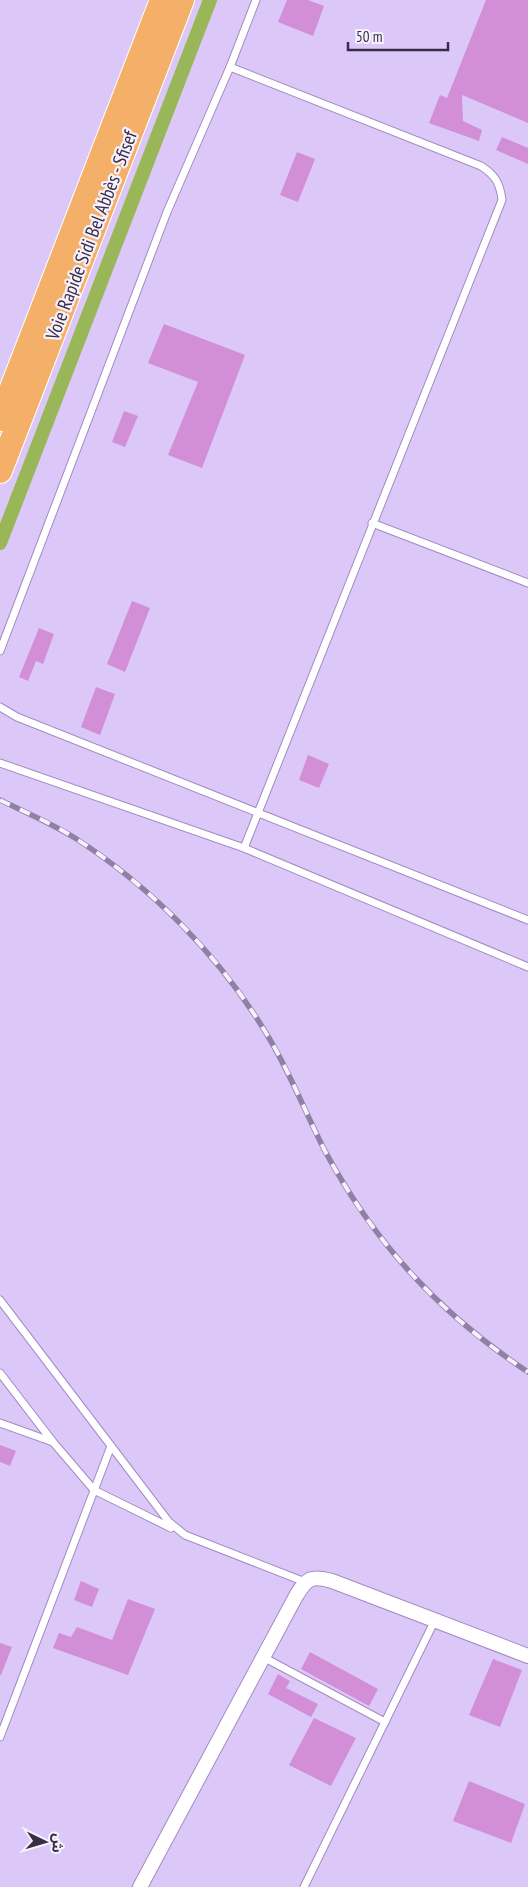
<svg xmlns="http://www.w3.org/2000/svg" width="528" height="1887" viewBox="0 0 528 1887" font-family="'PT Sans Narrow','Noto Sans Arabic',sans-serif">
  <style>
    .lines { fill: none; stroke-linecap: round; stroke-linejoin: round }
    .canal { stroke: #99b758; stroke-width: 14 }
    .building { fill: #d28ed7 }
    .service-casing { stroke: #a28ac2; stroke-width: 9 }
    .minor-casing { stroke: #a28ac2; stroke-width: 16 }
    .trunk-casing { stroke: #fff; stroke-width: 26 }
    .service { stroke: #fff; stroke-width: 7 }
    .minor { stroke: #fff; stroke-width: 14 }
    .trunk { stroke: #f4b068; stroke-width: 24 }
    .rail-casing { stroke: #8f80a5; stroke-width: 5.5 }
    .rail { stroke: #f6f1fd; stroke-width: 4; stroke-dasharray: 11; stroke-linecap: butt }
    .labels { text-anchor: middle; stroke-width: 4.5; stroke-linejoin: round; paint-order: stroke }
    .street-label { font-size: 19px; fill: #372d45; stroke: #f6f1fd }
  </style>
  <rect width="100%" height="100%" fill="#dcc8f8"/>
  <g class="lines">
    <path class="canal" d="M0,543L210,0"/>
  </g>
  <g class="building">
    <path d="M287,0H308L324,6L313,36L278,22Z"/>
    <path d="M486,0H528V123L462,95L463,121L482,130L479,141L429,123L440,95L447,98Z"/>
    <path d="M502,137L528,148V164L496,150Z"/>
    <path d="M297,152L315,159L298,202L280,195Z"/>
    <path d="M164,324L245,355L202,468L168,455L198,382L148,363Z"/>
    <path d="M124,411L138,416L125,447L112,442Z"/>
    <path d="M132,601L150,608L125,672L107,664Z"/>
    <path d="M39,628L54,634L43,664L36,661L28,681L19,677Z"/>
    <path d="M96,687L115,694L100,735L81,727Z"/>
    <path d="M308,755L329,764L319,788L299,780Z"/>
    <path d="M0,1445L16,1451L10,1466L0,1462Z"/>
    <path d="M81,1581L99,1589L92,1607L74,1600Z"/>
    <path d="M128,1599L155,1609L128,1675L53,1648L59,1633L71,1637L77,1627L112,1640Z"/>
    <path d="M0,1643L12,1647L1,1675H0Z"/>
    <path d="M310,1652L378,1689L369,1706L301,1669Z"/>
    <path d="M493,1659L522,1670L500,1727L469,1715Z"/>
    <path d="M278,1674L290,1681L286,1688L318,1704L311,1717L268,1694Z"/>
    <path d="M314,1718L356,1738L331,1786L289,1765Z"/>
    <path d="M469,1781L525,1804L511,1843L453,1821Z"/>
  </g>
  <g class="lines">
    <g class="service-casing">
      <g id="service">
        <path d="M230,67L481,166C495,175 500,183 502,200L244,848"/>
        <path d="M372,523L528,583"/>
        <path d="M0,651L167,212L230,67L256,0"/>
        <path d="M0,707L17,717L528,920"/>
        <path d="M0,763L244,848L528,967"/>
        <path d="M0,1300L169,1522L185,1535L305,1582"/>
        <path d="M0,1373L53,1442L94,1490L171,1528"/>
        <path d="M0,1423L53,1442"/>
        <path d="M263,1657L385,1722"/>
        <path d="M0,1737L111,1446"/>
        <path d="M304,1887L435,1620"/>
      </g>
    </g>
    <g class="minor-casing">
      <path id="minor" d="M140,1887L296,1596C307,1578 311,1575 332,1581L528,1656"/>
    </g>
    <g class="trunk-casing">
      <g id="trunk">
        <path d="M0,419L162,0"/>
        <path d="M0,471L182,0"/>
      </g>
    </g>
    <use href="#service" class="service"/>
    <use href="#minor" class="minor"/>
    <use href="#trunk" class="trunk"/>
    <g class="rail-casing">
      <path id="rail" d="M0,800C25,812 51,823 75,838C151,887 219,955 266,1033C289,1070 305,1112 325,1151C375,1244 440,1314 528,1372"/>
    </g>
    <use href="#rail" class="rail"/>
  </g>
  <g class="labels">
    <g class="street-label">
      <text transform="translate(91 235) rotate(-69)" y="7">Voie Rapide Sidi Bel Abbès - Sfisef</text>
    </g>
  </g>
  <g transform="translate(45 1842) rotate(95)" stroke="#f6f1fd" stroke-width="4" paint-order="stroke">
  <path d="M0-4L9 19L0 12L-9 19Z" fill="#372d45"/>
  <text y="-8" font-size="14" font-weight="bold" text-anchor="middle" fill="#372d45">ش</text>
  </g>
  <path d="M348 42v8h100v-8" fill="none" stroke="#372d45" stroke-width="2.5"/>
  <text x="356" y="42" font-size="15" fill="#372d45" stroke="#f6f1fd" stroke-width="4" paint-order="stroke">50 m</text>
</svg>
